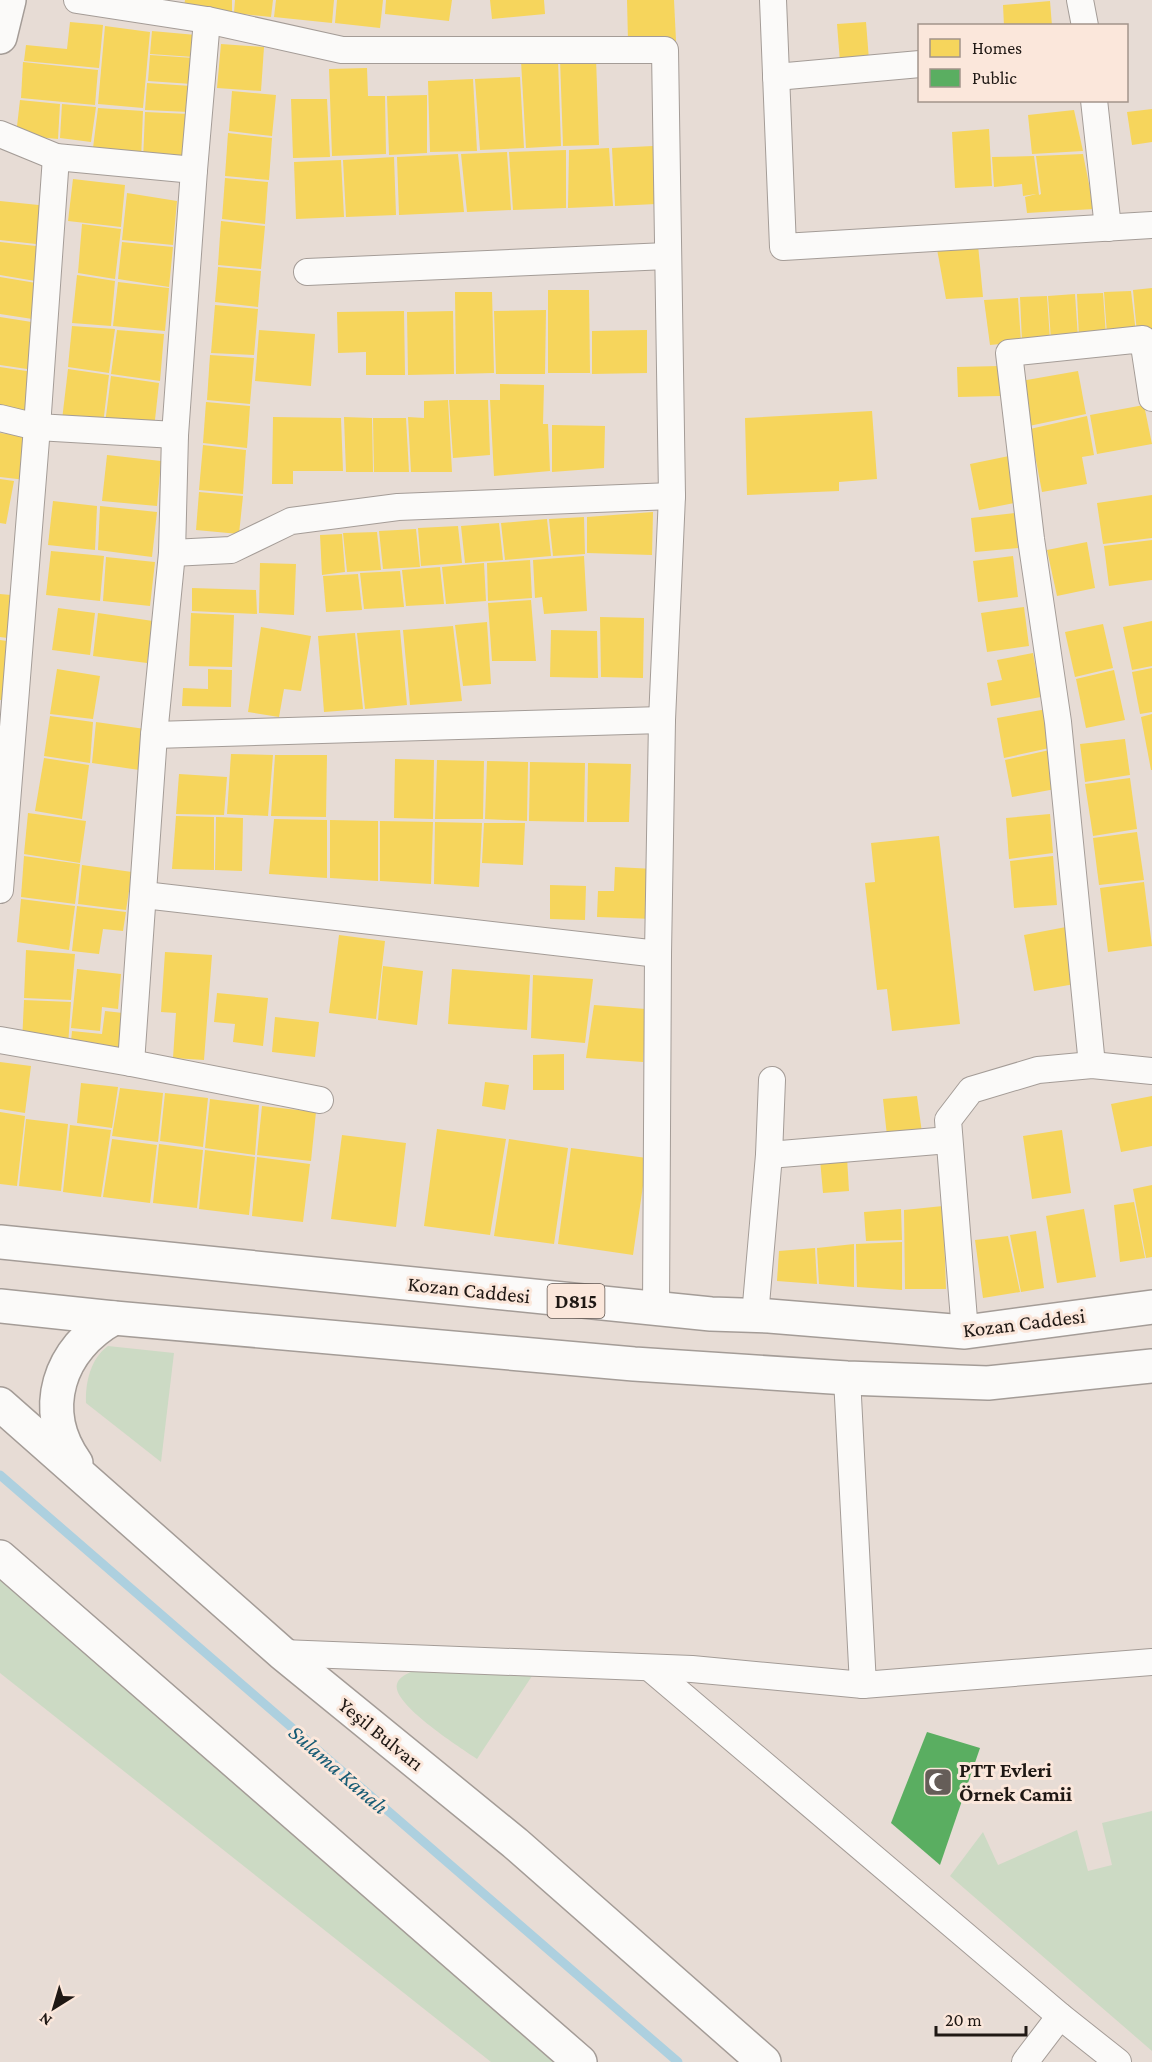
<svg xmlns="http://www.w3.org/2000/svg" width="1152" height="2062" viewBox="0 0 1152 2062" font-family="'Crimson Pro',serif">
  <style>
    .green { fill: #ccdac4 }
    .homes { fill: #f6d55c }
    .public { fill: #5aae61 }
    .lines { fill: none; stroke-linecap: round; stroke-linejoin: round }
    .stream { stroke: #add0df; stroke-width: 9 }
    .minor-casing { stroke: #a49c97; stroke-width: 28 }
    .secondary-casing { stroke: #a49c97; stroke-width: 36 }
    .trunk-casing { stroke: #a49c97; stroke-width: 36 }
    .minor { stroke: #fbfaf9; stroke-width: 26 }
    .secondary { stroke: #fbfaf9; stroke-width: 33 }
    .trunk { stroke: #fbfaf9; stroke-width: 33 }
    .labels { text-anchor: middle; stroke-width: 6; stroke-linejoin: round; paint-order: stroke }
    .shield { fill: #fbe7db; stroke: #615650; stroke-width: 1.5 }
    .shield-label { font-size: 20px; font-weight: bold; fill: #1f1814 }
    .street-label { font-size: 21px; fill: #1f1814; stroke: #fbe7db }
    .poi-label { font-size: 21px; font-weight: bold; fill: #1f1814; stroke: #fbe7db; text-anchor: start }
    .water-label { font-size: 22px; font-style: italic; fill: #165b74; stroke: #fbe7db }
  </style>
  <rect width="100%" height="100%" fill="#e7dcd5"/>
  <g class="green">
    <path d="M108,1346L174,1353L161,1462L86,1403C85,1382 91,1358 108,1346Z"/>
    <path d="M0,1573L561,2062H491L0,1673Z"/>
    <path d="M424,1667L534,1673L477,1759C461,1748 391,1704 397,1684C400,1674 415,1671 424,1667Z"/>
    <path d="M1152,1811V2051L950,1876L983,1832L998,1865L1077,1830L1088,1871L1112,1865L1102,1823Z"/>
  </g>
  <g class="homes">
    <path d="M185,0H232V13L184,8Z"/>
    <path d="M235,0H273L271,17L234,13Z"/>
    <path d="M276,0H334L332,23L274,17Z"/>
    <path d="M337,0H383L380,28L335,23Z"/>
    <path d="M386,0H452L449,21L385,14Z"/>
    <path d="M490,0H544L545,14L492,19Z"/>
    <path d="M627,0H674L676,41H628Z"/>
    <path d="M1050,1L1052,26H1004L1003,5Z"/>
    <path d="M70,22L103,25L99,68L24,61L26,45L67,49Z"/>
    <path d="M866,22L869,60L840,62L837,24Z"/>
    <path d="M105,26L150,32L143,108L98,104Z"/>
    <path d="M152,31L196,35L194,57L150,54Z"/>
    <path d="M221,44L264,47L261,91L217,88Z"/>
    <path d="M150,55L194,58L192,84L148,81Z"/>
    <path d="M596,58L599,145L563,146L560,59Z"/>
    <path d="M558,60L561,146L526,148L521,61Z"/>
    <path d="M23,62L98,70L95,105L21,98Z"/>
    <path d="M367,68L368,96H385L386,154L332,156L329,69Z"/>
    <path d="M520,77L524,148L480,150L475,79Z"/>
    <path d="M473,79L477,151L430,152L428,81Z"/>
    <path d="M147,83L191,86L189,112L145,110Z"/>
    <path d="M232,91L276,95L272,136L229,131Z"/>
    <path d="M427,95V153L389,155L387,96Z"/>
    <path d="M291,99H327L330,157L293,158Z"/>
    <path d="M20,100L60,104L58,139L16,135Z"/>
    <path d="M62,104L96,107L91,142L60,138Z"/>
    <path d="M98,108L143,111L141,160L92,156Z"/>
    <path d="M1152,109V142L1132,145L1127,112Z"/>
    <path d="M1074,110L1083,151L1032,154L1028,115Z"/>
    <path d="M145,112L189,114L184,165L143,161Z"/>
    <path d="M989,129L992,186L955,188L952,132Z"/>
    <path d="M228,133L272,138L269,180L225,176Z"/>
    <path d="M653,146L656,204L615,206L612,148Z"/>
    <path d="M609,148L613,206L568,208L569,150Z"/>
    <path d="M566,150V208L513,210L509,152Z"/>
    <path d="M507,152L511,210L467,212L461,154Z"/>
    <path d="M458,154L464,212L399,215L397,157Z"/>
    <path d="M1083,154L1094,209L1027,213L1025,197L1036,194L1023,196L1022,184L994,187L992,157L1034,156L1039,195L1041,194L1036,156Z"/>
    <path d="M394,157L396,215L346,217L343,160Z"/>
    <path d="M341,160L344,217L296,219L294,162Z"/>
    <path d="M225,178L268,182L265,224L222,219Z"/>
    <path d="M73,179L125,185L121,227L68,221Z"/>
    <path d="M127,193L177,201L173,245L122,240Z"/>
    <path d="M0,201L48,206L45,245L0,240Z"/>
    <path d="M221,221L265,226L261,269L218,265Z"/>
    <path d="M82,224L121,229L115,279L78,273Z"/>
    <path d="M0,242L45,247L41,282L0,275Z"/>
    <path d="M122,242L173,247L169,287L118,279Z"/>
    <path d="M978,245L983,297L946,299L937,249Z"/>
    <path d="M218,267L261,271L258,307L215,302Z"/>
    <path d="M77,275L115,281L111,326L72,323Z"/>
    <path d="M0,277L42,284L39,320L0,314Z"/>
    <path d="M118,282L169,288L165,331L113,326Z"/>
    <path d="M1152,288V332L1137,333L1133,290Z"/>
    <path d="M548,290H589L590,373H548Z"/>
    <path d="M1131,291L1136,333L1107,335L1104,292Z"/>
    <path d="M455,292H492L494,373L456,374Z"/>
    <path d="M1103,293L1106,336L1079,338L1077,294Z"/>
    <path d="M1075,294L1078,338L1051,340L1048,296Z"/>
    <path d="M1047,296L1050,340L1022,342L1020,297Z"/>
    <path d="M1018,298L1021,342L990,345L984,300Z"/>
    <path d="M215,305L258,309L254,355L211,353Z"/>
    <path d="M546,310L545,374H496L494,311Z"/>
    <path d="M404,311L405,375H366V352L338,353L337,312Z"/>
    <path d="M453,311L454,374L408,375L407,312Z"/>
    <path d="M0,317L38,323L34,370L0,365Z"/>
    <path d="M72,326L115,329L109,373L68,367Z"/>
    <path d="M117,330L164,334L160,381L111,374Z"/>
    <path d="M259,330L315,334L311,386L255,381Z"/>
    <path d="M647,330V373L592,374V331Z"/>
    <path d="M210,355L254,358L250,404L207,400Z"/>
    <path d="M999,366L1000,396L958,397L957,367Z"/>
    <path d="M0,367L33,372L30,413L0,410Z"/>
    <path d="M68,369L109,375L103,424L62,420Z"/>
    <path d="M1078,371L1086,414L1029,426L1021,381Z"/>
    <path d="M111,376L159,383L154,429L105,424Z"/>
    <path d="M500,384L544,385L543,424H548L550,471L494,476L490,400H500Z"/>
    <path d="M448,400L452,472H411L408,417L424,418V401Z"/>
    <path d="M449,400H488L490,455L453,458Z"/>
    <path d="M206,402L250,406L247,448L203,443Z"/>
    <path d="M1144,405L1152,444L1097,454L1090,415Z"/>
    <path d="M872,411L877,479L839,482V491L747,495L745,418Z"/>
    <path d="M1087,416L1094,455L1082,457L1087,484L1042,492L1030,429Z"/>
    <path d="M273,417L341,418L343,471H293V484H272Z"/>
    <path d="M344,417L372,418L373,472H346Z"/>
    <path d="M373,418H406L409,472H374Z"/>
    <path d="M552,425L605,426L604,468L552,472Z"/>
    <path d="M0,433L32,437L26,480L0,477Z"/>
    <path d="M203,445L246,450L243,494L199,490Z"/>
    <path d="M107,455L161,461L157,506L102,501Z"/>
    <path d="M1009,456L1019,502L979,510L970,464Z"/>
    <path d="M0,479L14,481L6,524L0,523Z"/>
    <path d="M199,492L243,496L239,534L196,530Z"/>
    <path d="M1152,495V538L1103,544L1097,503Z"/>
    <path d="M53,501L97,506L95,550L48,545Z"/>
    <path d="M100,506L157,512L152,557L98,550Z"/>
    <path d="M653,512L652,555L587,553V517Z"/>
    <path d="M1015,513L1018,548L975,552L971,518Z"/>
    <path d="M584,517L585,554L553,556L549,519Z"/>
    <path d="M547,519L551,556L505,560L501,523Z"/>
    <path d="M499,523L503,560L465,563L461,526Z"/>
    <path d="M458,526L462,563L421,566L418,528Z"/>
    <path d="M416,529L420,567L383,569L379,531Z"/>
    <path d="M377,532L381,570L347,572L343,533Z"/>
    <path d="M342,534L345,572L322,575L320,535Z"/>
    <path d="M1152,540V580L1109,586L1104,546Z"/>
    <path d="M1087,542L1095,588L1057,596L1047,550Z"/>
    <path d="M51,551L104,556L100,601L46,595Z"/>
    <path d="M584,556L587,611L544,614L542,597L535,598L533,560Z"/>
    <path d="M1013,556L1018,597L978,602L973,561Z"/>
    <path d="M106,557L155,562L150,606L103,601Z"/>
    <path d="M530,560L532,598L488,601L487,563Z"/>
    <path d="M260,563L296,564L294,615L259,613Z"/>
    <path d="M484,563L486,601L446,604L442,567Z"/>
    <path d="M440,567L444,604L406,606L402,570Z"/>
    <path d="M400,571L404,607L364,609L360,573Z"/>
    <path d="M358,574L362,610L326,612L323,576Z"/>
    <path d="M192,588L256,590L257,614L192,611Z"/>
    <path d="M0,594L11,595L8,638L0,637Z"/>
    <path d="M531,600L536,661H492L488,603Z"/>
    <path d="M1024,607L1029,646L987,652L981,613Z"/>
    <path d="M58,608L95,613L90,655L52,650Z"/>
    <path d="M98,613L153,621L147,663L93,656Z"/>
    <path d="M191,613L234,615L232,667L189,666Z"/>
    <path d="M600,617L644,618L643,678L601,677Z"/>
    <path d="M1152,621V666L1132,670L1123,627Z"/>
    <path d="M487,622L491,684L463,686L455,625Z"/>
    <path d="M1103,624L1113,668L1075,677L1065,632Z"/>
    <path d="M453,626L462,701L410,705L403,630Z"/>
    <path d="M261,627L311,636L301,691L284,689L279,717L248,712Z"/>
    <path d="M400,630L407,705L365,709L357,633Z"/>
    <path d="M551,630L597,631L598,678L550,677Z"/>
    <path d="M355,633L363,709L324,712L318,636Z"/>
    <path d="M0,640L7,641L3,700H0Z"/>
    <path d="M1033,653L1041,697L991,706L987,683L1002,680L997,660Z"/>
    <path d="M1152,668V712L1140,714L1132,672Z"/>
    <path d="M57,669L100,676L93,719L50,714Z"/>
    <path d="M208,669L232,670L231,707L182,706L183,688L208,689Z"/>
    <path d="M1114,670L1125,720L1086,728L1076,679Z"/>
    <path d="M1047,709L1054,747L1004,758L997,718Z"/>
    <path d="M1152,714V770H1151L1141,717Z"/>
    <path d="M50,716L93,722L90,763L44,756Z"/>
    <path d="M96,722L152,730L146,771L92,763Z"/>
    <path d="M1125,739L1130,775L1085,782L1080,744Z"/>
    <path d="M1054,749L1061,788L1012,797L1005,760Z"/>
    <path d="M231,754L273,755L268,816L227,814Z"/>
    <path d="M275,755H327L326,817L271,816Z"/>
    <path d="M44,758L89,765L82,819L35,811Z"/>
    <path d="M395,759L434,760L433,819L394,818Z"/>
    <path d="M437,760L484,761L483,819H435Z"/>
    <path d="M487,761L528,762L527,821L485,819Z"/>
    <path d="M530,762L585,763L584,822L529,821Z"/>
    <path d="M588,763L631,764L629,822H587Z"/>
    <path d="M179,774L227,777L224,815L176,814Z"/>
    <path d="M1130,778L1137,829L1093,836L1085,784Z"/>
    <path d="M28,813L86,821L80,863L24,854Z"/>
    <path d="M1050,814L1053,853L1009,859L1006,818Z"/>
    <path d="M176,816L214,817V870L172,869Z"/>
    <path d="M216,817L243,818L242,871L215,870Z"/>
    <path d="M274,819L327,820V878L269,874Z"/>
    <path d="M330,820L378,821V881L330,878Z"/>
    <path d="M380,821L433,822L431,884L380,881Z"/>
    <path d="M435,822L482,823L479,887L434,884Z"/>
    <path d="M484,823H525L523,865L482,863Z"/>
    <path d="M1137,832L1144,880L1099,885L1093,838Z"/>
    <path d="M939,836L960,1024L892,1031L887,989L877,990L865,883L875,882L871,843Z"/>
    <path d="M24,856L80,864L75,904L21,897Z"/>
    <path d="M1053,856L1057,905L1014,908L1010,861Z"/>
    <path d="M82,865L132,872L126,910L78,904Z"/>
    <path d="M615,867L655,869L654,919L597,917L598,891H614Z"/>
    <path d="M1144,882L1152,946L1108,952L1100,888Z"/>
    <path d="M550,885L586,886L585,920L550,919Z"/>
    <path d="M21,899L75,906L69,950L17,942Z"/>
    <path d="M77,906L126,912L123,931L103,929L99,954L72,951Z"/>
    <path d="M1066,927L1075,984L1034,991L1024,935Z"/>
    <path d="M339,935L385,941L376,1019L329,1013Z"/>
    <path d="M26,950L75,954L71,1000L24,998Z"/>
    <path d="M165,952L212,955L204,1060L173,1058L176,1013L161,1012Z"/>
    <path d="M383,966L423,971L417,1025L378,1020Z"/>
    <path d="M77,969L121,974L118,1009L102,1007L100,1031L71,1028Z"/>
    <path d="M452,969L530,975L527,1030L448,1024Z"/>
    <path d="M533,975L593,979L585,1043L531,1038Z"/>
    <path d="M217,993L268,998L263,1046L233,1042L235,1024L214,1022Z"/>
    <path d="M24,1000L71,1002L68,1046L22,1043Z"/>
    <path d="M594,1005L646,1009L643,1062L586,1058Z"/>
    <path d="M105,1011L132,1014L127,1059L70,1052L72,1031L102,1034Z"/>
    <path d="M275,1017L319,1022L315,1057L272,1052Z"/>
    <path d="M564,1054V1090H533V1055Z"/>
    <path d="M0,1062L31,1066L25,1113L0,1109Z"/>
    <path d="M485,1082L509,1085L505,1110L482,1106Z"/>
    <path d="M81,1083L118,1087L112,1128L77,1123Z"/>
    <path d="M120,1088L163,1093L158,1142L112,1136Z"/>
    <path d="M165,1093L208,1098L203,1147L160,1141Z"/>
    <path d="M917,1096L922,1133L887,1136L883,1099Z"/>
    <path d="M1152,1096V1146L1121,1152L1111,1104Z"/>
    <path d="M210,1099L259,1105L255,1155L205,1148Z"/>
    <path d="M262,1106L316,1112L311,1161L257,1155Z"/>
    <path d="M0,1112L25,1116L17,1186L0,1184Z"/>
    <path d="M26,1119L68,1124L61,1191L19,1186Z"/>
    <path d="M70,1125L111,1130L101,1197L63,1192Z"/>
    <path d="M437,1129L506,1139L490,1235L424,1226Z"/>
    <path d="M1062,1130L1071,1193L1032,1199L1023,1136Z"/>
    <path d="M342,1135L406,1143L396,1227L331,1219Z"/>
    <path d="M112,1139L157,1145L150,1203L103,1197Z"/>
    <path d="M509,1139L568,1148L554,1244L494,1236Z"/>
    <path d="M159,1144L203,1150L197,1208L153,1203Z"/>
    <path d="M571,1148L647,1158L633,1255L558,1244Z"/>
    <path d="M205,1150L255,1157L249,1215L199,1209Z"/>
    <path d="M257,1157L310,1164L303,1222L252,1216Z"/>
    <path d="M847,1157L849,1191L823,1193L820,1159Z"/>
    <path d="M1152,1185V1257L1146,1258L1133,1189Z"/>
    <path d="M1134,1202L1145,1258L1120,1262L1114,1205Z"/>
    <path d="M943,1206L946,1289H905L904,1210Z"/>
    <path d="M901,1209L902,1240L866,1241L864,1212Z"/>
    <path d="M1084,1209L1096,1277L1057,1283L1046,1216Z"/>
    <path d="M1036,1231L1044,1288L1021,1292L1010,1235Z"/>
    <path d="M1008,1236L1020,1292L983,1298L975,1240Z"/>
    <path d="M902,1242V1290L857,1287L856,1244Z"/>
    <path d="M854,1244V1287L819,1284L817,1248Z"/>
    <path d="M815,1248L817,1284L777,1281L779,1251Z"/>
  </g>
  <path class="public" d="M927,1732L980,1748L940,1865L891,1823Z"/>
  <g class="lines">
    <path class="stream" d="M0,1475L678,2062"/>
    <g class="minor-casing">
      <g id="minor">
        <path d="M77,0L207,20L342,50H665L672,496L662,720L658,954L656,1309"/>
        <path d="M773,0L783,247L1152,225"/>
        <path d="M1080,0L1085,26"/>
        <path d="M776,77L920,64"/>
        <path d="M1094,100L1108,228"/>
        <path d="M0,134L56,157L194,170"/>
        <path d="M307,272L667,256"/>
        <path d="M0,418L37,427L175,435"/>
        <path d="M172,553L231,550L291,521L398,507L672,496"/>
        <path d="M154,735L662,720"/>
        <path d="M0,890L37,427L56,157"/>
        <path d="M144,895L658,954"/>
        <path d="M0,1040L131,1063L320,1100"/>
        <path d="M131,1063L154,735L172,553L175,435L194,170L207,20"/>
        <path d="M1092,1065L1058,722L1031,539L1009,353L1143,339L1152,398"/>
        <path d="M769,1155L949,1140"/>
        <path d="M755,1316L769,1155L772,1080"/>
        <path d="M965,1332L948,1120L971,1090L1038,1070L1092,1065L1152,1071"/>
        <path d="M847,1378L863,1685"/>
        <path d="M282,1653L692,1669L863,1685L1152,1662"/>
        <path d="M650,1668L1060,2016L1118,2062"/>
        <path d="M1025,2062L1060,2016"/>
      </g>
    </g>
    <g class="secondary-casing">
      <g id="secondary">
        <path d="M0,37L9,0"/>
        <path d="M0,1404L282,1653L515,1843L764,2062"/>
        <path d="M76,1463C38,1410 59,1348 114,1318"/>
        <path d="M0,1557L580,2062"/>
      </g>
    </g>
    <g class="trunk-casing">
      <g id="trunk">
        <path d="M0,1242L711,1314L769,1316L965,1332L1152,1307"/>
        <path d="M0,1306L114,1318L634,1364L847,1378L988,1383L1152,1366"/>
      </g>
    </g>
    <use href="#minor" class="minor"/>
    <use href="#secondary" class="secondary"/>
    <use href="#trunk" class="trunk"/>
  </g>
  <defs>
    <g id="mosque-square" transform="scale(1.5)"><rect x="-9" y="-9" width="18" height="18" rx="4" fill="#655d58" stroke="#fbe7db"/><path d="M3.5-4.9A6 6 0 1 0 3.5 4.9A5 5 0 1 1 3.5-4.9Z" fill="#fff"/></g>
  </defs>
  <g fill-rule="evenodd">
    <use href="#mosque-square" x="938" y="1782"/>
  </g>
  <g class="labels">
    <rect class="shield" x="547.5" y="1284" width="57" height="34" rx="4.5"/>
    <g class="shield-label">
      <text x="576" y="1308">D815</text>
    </g>
    <g class="street-label">
      <text transform="translate(469 1290) rotate(6)" y="7">Kozan Caddesi</text>
      <text transform="translate(1024 1323) rotate(-7)" y="7">Kozan Caddesi</text>
      <text transform="translate(381 1734) rotate(39)" y="7">Yeşil Bulvarı</text>
    </g>
    <g class="poi-label">
      <text x="959" y="1777">PTT Evleri<tspan x="959" dy="24">Örnek Camii</tspan></text>
    </g>
    <g class="water-label">
      <text transform="translate(339 1769) rotate(41)" y="8">Sulama Kanalı</text>
    </g>
  </g>
  <rect x="918" y="24" width="210" height="78" fill="#fbe7db" stroke="#a3948b" stroke-width="1.5"/>
  <rect x="930" y="39" width="30" height="18" fill="#f6d55c" stroke="#a3948b" stroke-width="1.5"/>
  <text x="972" y="54" font-size="18" fill="#1f1814">Homes</text>
  <rect x="930" y="69" width="30" height="18" fill="#5aae61" stroke="#a3948b" stroke-width="1.5"/>
  <text x="972" y="84" font-size="18" fill="#1f1814">Public</text>
  <g transform="translate(54 2008) rotate(217)" stroke="#fbe7db" stroke-width="4.5" paint-order="stroke">
  <path d="M0-4.5L10 22L0 15L-10 22Z" fill="#1f1814"/>
  <text y="-9" font-size="16" font-weight="bold" text-anchor="middle" fill="#1f1814">N</text>
  </g>
  <path d="M936 2026v9h90v-9" fill="none" stroke="#1f1814" stroke-width="3"/>
  <text x="945" y="2026" font-size="18" fill="#1f1814" stroke="#fbe7db" stroke-width="4.5" paint-order="stroke">20 m</text>
</svg>
